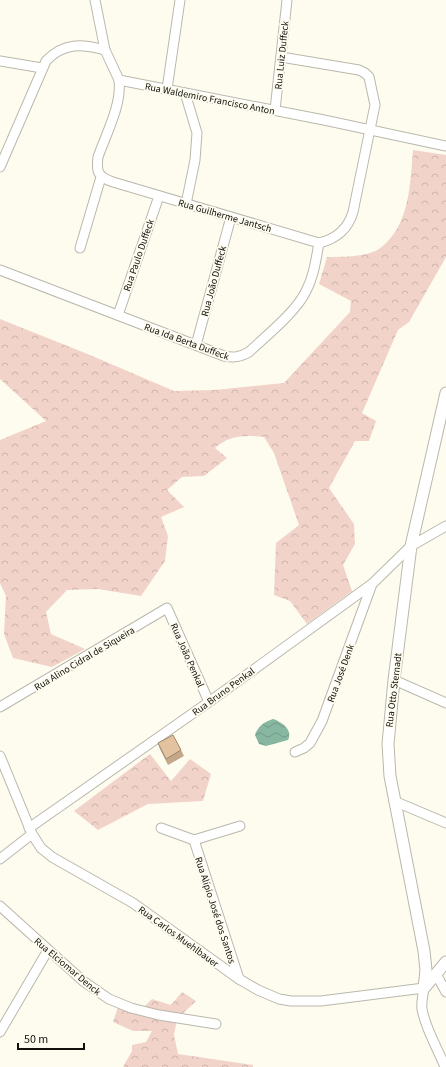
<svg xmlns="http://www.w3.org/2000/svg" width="446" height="1067" viewBox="0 0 446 1067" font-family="'Source Sans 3',sans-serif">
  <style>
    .forest { fill: url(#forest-crowns) }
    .water { fill: url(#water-waves) }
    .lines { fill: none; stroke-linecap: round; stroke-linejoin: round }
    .minor-casing { stroke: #bab8ac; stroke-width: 11 }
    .major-casing { stroke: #bab8ac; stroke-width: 13 }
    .minor { stroke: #fff; stroke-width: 9 }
    .major { stroke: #fff; stroke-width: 11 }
    .wall { fill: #c2a789 }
    .building { fill: #e2c29f; stroke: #9e886f }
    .labels { text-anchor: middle; stroke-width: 3.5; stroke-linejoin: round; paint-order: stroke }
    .street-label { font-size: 10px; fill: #11100c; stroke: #fefcef }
  </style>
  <defs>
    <pattern id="forest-crowns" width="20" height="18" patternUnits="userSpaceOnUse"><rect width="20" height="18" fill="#f1d3ca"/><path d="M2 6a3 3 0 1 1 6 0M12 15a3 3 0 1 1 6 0" fill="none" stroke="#ceb4ac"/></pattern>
    <pattern id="water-waves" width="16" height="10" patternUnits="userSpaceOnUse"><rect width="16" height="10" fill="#87b6a1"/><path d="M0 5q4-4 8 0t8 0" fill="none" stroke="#749b89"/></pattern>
  </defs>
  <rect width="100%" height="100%" fill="#fefcef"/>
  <g class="forest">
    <path d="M413,150L446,155V257L409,322L398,330L362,413L376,421L369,441H355L329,488L354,524L355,544L343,565L352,591L307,624L290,601L274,595L276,543L299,525L274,453L264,437C246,435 229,435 215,448L227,458L204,476L182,477L167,490L184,507L161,517L168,536L165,561L141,596L98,589L67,590L46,612L51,634L85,649L52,667L13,658L4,634L6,596L0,583V440L46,421L0,379V319L90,355L174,391L215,390L284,383L350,312L351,301L319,284L327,257C342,257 366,257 379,249C410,227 410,184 413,150Z"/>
    <path d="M150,754L171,781L190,759L211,774L203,801L148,804L98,830L74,811Z"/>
    <path d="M182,992L196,1001L177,1019L174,1035L178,1054L253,1065V1067H123L132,1051V1045L146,1042L152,1031H133L113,1022L119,1004L140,1011L152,999L171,1005Z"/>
  </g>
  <path class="water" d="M273,719C282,722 293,730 288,740L266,746L259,744L255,735C258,726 264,722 273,719Z"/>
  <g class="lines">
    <g class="minor-casing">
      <g id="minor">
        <path d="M95,0L105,50L119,80L324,120L446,146"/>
        <path d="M0,61L42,68"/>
        <path d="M119,80C122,105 106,134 98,157C96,172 98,177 113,182L319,243C336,239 348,229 353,212L375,105L369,77L365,73L359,70L281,57"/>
        <path d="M167,89L180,0"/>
        <path d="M185,93L197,133L195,160L186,204"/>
        <path d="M275,110L287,0"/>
        <path d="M0,167L46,61C64,42 82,44 105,50"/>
        <path d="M80,248L101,177"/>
        <path d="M0,270L224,356C234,358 240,357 249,352C266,336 297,311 306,291C314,276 316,259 319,243"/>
        <path d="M118,315L159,196"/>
        <path d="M196,345L231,217"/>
        <path d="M394,680L446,703"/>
        <path d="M0,707L167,608L209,702"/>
        <path d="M295,752L304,748L310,743L322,721L372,584"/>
        <path d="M0,756L32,834L41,848L52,857L133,903L239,979L258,990L279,999L291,1001H321L424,988C423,995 421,1002 422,1009C425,1028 438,1049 445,1067"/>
        <path d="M394,801L446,823"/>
        <path d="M29,828L209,702L372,584L411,546L446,526"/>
        <path d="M161,828L194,840L240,826"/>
        <path d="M194,840L239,979"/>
        <path d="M0,859L32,834"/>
        <path d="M0,906L83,981L109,999L131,1008L159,1015L216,1024"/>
        <path d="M436,974L446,992"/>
        <path d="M0,1032L48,950"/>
      </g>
    </g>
    <g class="major-casing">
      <g id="major">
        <path d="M425,987L446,962"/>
        <path d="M424,988L426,970L424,951L390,776L388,744L394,680L411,546L446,393"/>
      </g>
    </g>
    <use href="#minor" class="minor"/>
    <use href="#major" class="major"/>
  </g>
  <path class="wall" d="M158,743L181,750L184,756L168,765L160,749Z"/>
  <path class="building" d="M173,735L181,750L166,759L158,743Z"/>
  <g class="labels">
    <g class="street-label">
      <text transform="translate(281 55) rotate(-84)" y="4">Rua Luiz Duffeck</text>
      <text transform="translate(210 98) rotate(11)" y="4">Rua Waldemiro Francisco Anton</text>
      <text transform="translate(225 215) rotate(16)" y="4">Rua Guilherme Jantsch</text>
      <text transform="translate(138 255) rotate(-71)" y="4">Rua Paulo Duffeck</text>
      <text transform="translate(213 281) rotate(-75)" y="4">Rua João Duffeck</text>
      <text transform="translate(187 341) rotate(20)" y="4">Rua Ida Berta Duffeck</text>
      <text transform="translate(188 655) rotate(66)" y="4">Rua João Penkal</text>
      <text transform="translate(84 658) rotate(-31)" y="4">Rua Alino Cidral de Siqueira</text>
      <text transform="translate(340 673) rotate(-70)" y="4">Rua José Denk</text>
      <text transform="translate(393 690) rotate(-83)" y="4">Rua Otto Sternadt</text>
      <text transform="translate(223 691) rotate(-36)" y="4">Rua Bruno Penkal</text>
      <text transform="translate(216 910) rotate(72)" y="4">Rua Alípio José dos Santos</text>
      <text transform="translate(179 936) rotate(36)" y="4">Rua Carlos Muehlbauer</text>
      <text transform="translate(68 966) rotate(40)" y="4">Rua Elciomar Denck</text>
    </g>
  </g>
  <path d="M18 1043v6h66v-6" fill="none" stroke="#11100c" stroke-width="2"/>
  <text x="24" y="1043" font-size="12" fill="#11100c" stroke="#fefcef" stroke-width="3" paint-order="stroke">50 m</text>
</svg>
